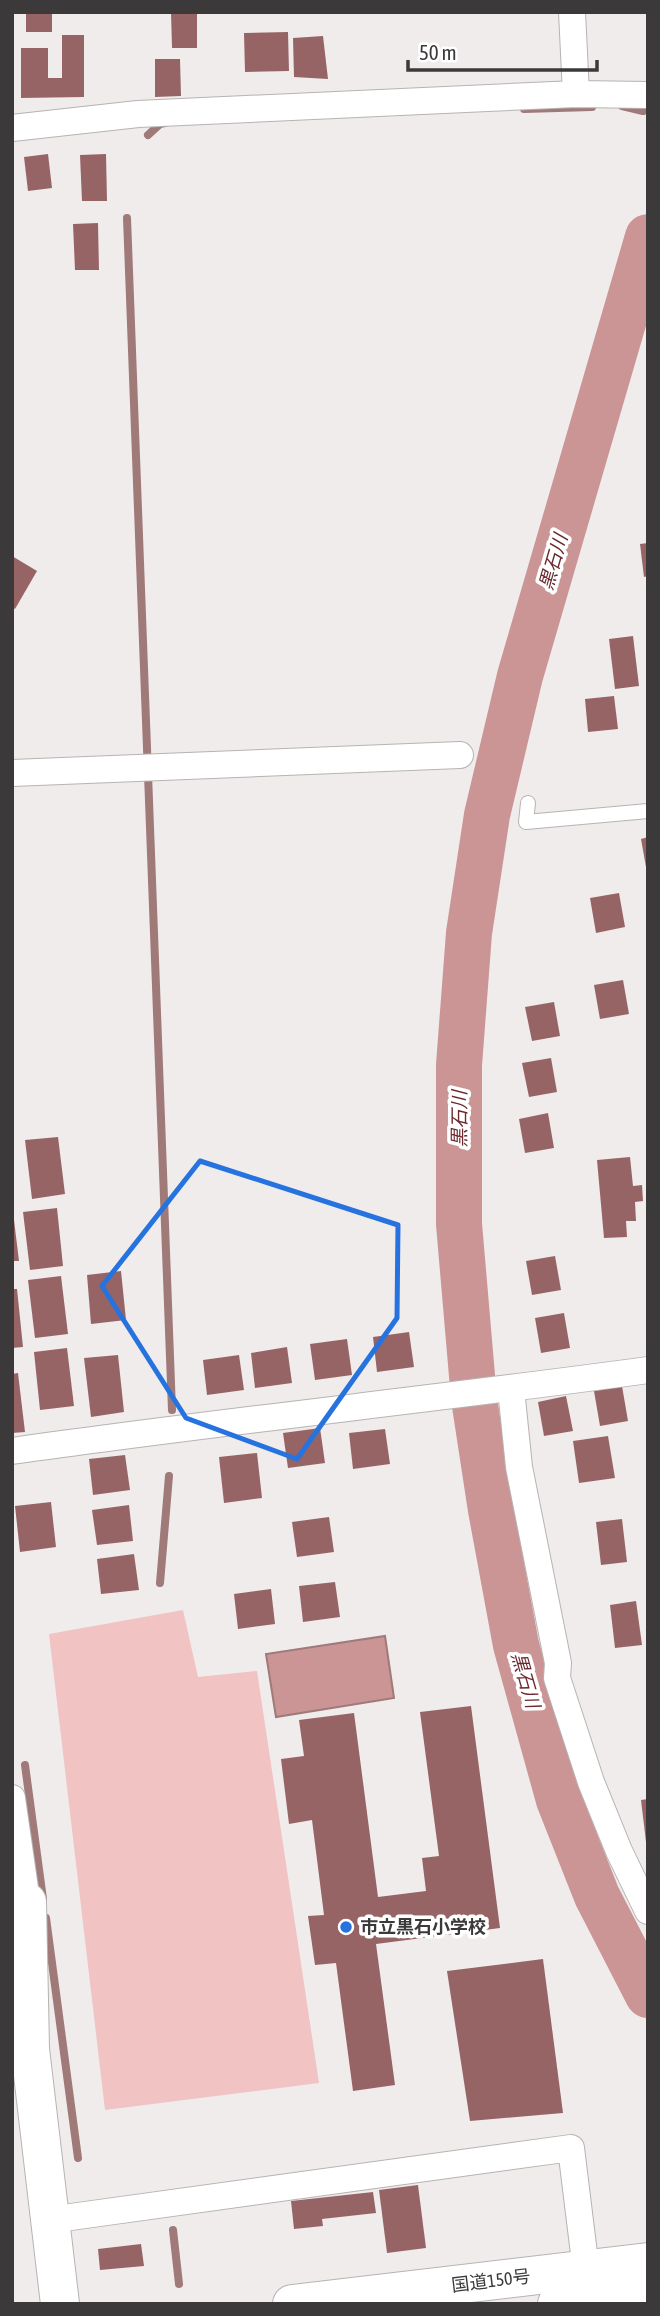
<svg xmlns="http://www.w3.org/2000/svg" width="660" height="2316" viewBox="0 0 660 2316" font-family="'Asap Condensed','Noto Sans JP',sans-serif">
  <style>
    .green { fill: #f1c3c2 }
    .water { fill: #cb9595; stroke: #a07979; stroke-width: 2 }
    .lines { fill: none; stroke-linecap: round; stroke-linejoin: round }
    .stream { stroke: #a07979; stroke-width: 8 }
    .river { stroke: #cb9595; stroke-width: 46 }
    .building { fill: #976465 }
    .lane-casing { stroke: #b7b3b3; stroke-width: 16 }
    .street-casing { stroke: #b7b3b3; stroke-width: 28 }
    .secondary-casing { stroke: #b7b3b3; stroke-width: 40 }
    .highway-casing { stroke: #b7b3b3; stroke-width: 40 }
    .lane { stroke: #fff; stroke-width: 14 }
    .street { stroke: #fff; stroke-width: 26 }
    .secondary { stroke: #fff; stroke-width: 38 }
    .highway { stroke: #fff; stroke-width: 38 }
    .marked { fill: none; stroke: #2673df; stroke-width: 5; stroke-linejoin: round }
    .poi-dot { fill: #2673df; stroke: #fff; stroke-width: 2.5 }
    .labels { text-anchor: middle; stroke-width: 7; stroke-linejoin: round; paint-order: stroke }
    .poi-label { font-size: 18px; font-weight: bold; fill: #3b3939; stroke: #fff; text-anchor: start }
    .street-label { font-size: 18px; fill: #3b3939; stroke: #fff }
    .water-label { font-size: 19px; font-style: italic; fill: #6c292d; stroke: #fff }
  </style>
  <rect width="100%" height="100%" fill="#f0ecec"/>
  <path class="green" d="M183,1610L198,1677L257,1671L319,2083L105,2110L49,1634Z"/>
  <path class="water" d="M385,1636L394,1698L276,1717L266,1654Z"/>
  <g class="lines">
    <g class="stream">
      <path d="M622,106L643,111"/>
      <path d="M524,109L592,107"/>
      <path d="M148,135L160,124L165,123"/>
      <path d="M127,218L172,1410"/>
      <path d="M160,1583L169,1476"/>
      <path d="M25,1765L43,1899"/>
      <path d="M46,1918L78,2158"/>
      <path d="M173,2230L179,2284"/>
    </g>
    <path class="river" d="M648,237L520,676L487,815L469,933L459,1065V1224L474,1399L491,1510L516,1645L559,1800L597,1896L648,1995"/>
  </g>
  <g class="building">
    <rect x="26" y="12" width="26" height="20"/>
    <path d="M171,12H197V48H172Z"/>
    <path d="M288,32L289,71L245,72L244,33Z"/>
    <path d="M62,35H84V97L21,98V48H48V78H62Z"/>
    <path d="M323,36L328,79L294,77L293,38Z"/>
    <path d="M155,59H180L181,96L155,97Z"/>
    <path d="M48,154L52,188L28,191L24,157Z"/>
    <path d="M106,154L107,201H82L80,155Z"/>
    <path d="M98,223L99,270H75L73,224Z"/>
    <path d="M648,543V576L644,577L640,544Z"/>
    <path d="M12,556L37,571L15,609L12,607Z"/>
    <path d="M633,636L639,686L615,689L609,639Z"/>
    <path d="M614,696L618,729L588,732L585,699Z"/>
    <path d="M648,837V867H646L641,839Z"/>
    <path d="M619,893L625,927L596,933L590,898Z"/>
    <path d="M623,980L629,1014L600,1019L594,985Z"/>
    <path d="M554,1002L560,1036L532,1041L525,1007Z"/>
    <path d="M551,1058L557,1092L529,1097L522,1063Z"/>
    <path d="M548,1113L554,1148L525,1153L519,1119Z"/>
    <path d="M58,1137L65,1194L32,1199L25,1140Z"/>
    <path d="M630,1157L633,1186L642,1185L643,1201L635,1202L636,1221H626L627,1237L604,1238L597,1160Z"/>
    <path d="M57,1208L63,1266L30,1270L23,1212Z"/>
    <path d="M12,1220H14L19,1261H12Z"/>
    <path d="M555,1256L561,1290L532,1295L526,1261Z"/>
    <path d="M121,1271L126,1320L91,1324L87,1275Z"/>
    <path d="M61,1276L68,1334L35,1338L28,1280Z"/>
    <path d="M12,1289H17L23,1347L12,1348Z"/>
    <path d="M564,1313L570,1348L541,1353L535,1318Z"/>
    <path d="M409,1332L414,1367L377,1372L373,1337Z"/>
    <path d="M347,1339L352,1375L315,1380L310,1344Z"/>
    <path d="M287,1347L292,1383L255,1388L251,1353Z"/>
    <path d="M67,1348L74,1406L40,1410L34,1352Z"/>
    <path d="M118,1355L124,1412L91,1417L84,1358Z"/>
    <path d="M239,1355L244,1390L207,1395L203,1360Z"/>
    <path d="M18,1373L25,1432L12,1433V1374Z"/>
    <path d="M622,1386L628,1421L600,1426L594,1391Z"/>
    <path d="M566,1396L573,1431L544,1436L538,1402Z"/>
    <path d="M320,1428L325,1463L288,1468L283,1433Z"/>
    <path d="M385,1429L390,1464L353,1469L349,1433Z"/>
    <path d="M608,1436L615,1478L579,1483L573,1441Z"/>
    <path d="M257,1453L262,1498L224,1503L219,1457Z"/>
    <path d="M125,1455L130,1490L93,1495L89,1459Z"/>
    <path d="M51,1502L56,1547L20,1552L15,1506Z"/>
    <path d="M129,1505L133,1541L97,1545L92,1510Z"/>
    <path d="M329,1517L334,1552L297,1557L292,1522Z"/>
    <path d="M622,1519L627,1562L601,1565L596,1522Z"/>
    <path d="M134,1554L139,1590L101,1594L97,1559Z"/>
    <path d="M335,1582L340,1617L303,1622L299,1586Z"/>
    <path d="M271,1589L275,1624L238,1629L234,1594Z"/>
    <path d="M636,1601L642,1645L615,1648L610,1605Z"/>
    <path d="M471,1706L500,1928L376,1944L395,2085L353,2091L336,1963L315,1965L308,1916L324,1915L312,1820L289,1824L281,1759L304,1756L299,1720L354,1713L378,1897L426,1891L422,1858L439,1856L420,1712Z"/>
    <path d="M648,1799V1842H646L641,1800Z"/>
    <path d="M543,1959L563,2113L470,2121L447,1971Z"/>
    <path d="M418,2185L426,2248L387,2253L379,2190Z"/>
    <path d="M373,2192L376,2213L322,2219L323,2226L294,2229L291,2201Z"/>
    <path d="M141,2244L144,2266L100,2270L98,2249Z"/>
  </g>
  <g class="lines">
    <g class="lane-casing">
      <path id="lane" d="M528,803L526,822L648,811"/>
    </g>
    <g class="street-casing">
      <g id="street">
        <path d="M572,12L576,94"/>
        <path d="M12,128L138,114L576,94L648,95"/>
        <path d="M12,773L460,755"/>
        <path d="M511,1389L519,1467L558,1663L557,1678L591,1782L619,1851L648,1911"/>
        <path d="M12,1451C224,1421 436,1399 648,1370"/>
        <path d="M12,1798L27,1902"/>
        <path d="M49,2220L571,2148L586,2270"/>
      </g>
    </g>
    <g class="secondary-casing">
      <path id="secondary" d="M27,1902L30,2049L60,2304"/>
    </g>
    <g class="highway-casing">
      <g id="highway">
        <path d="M292,2304L648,2262"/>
        <path d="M557,2304L648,2294"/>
      </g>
    </g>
    <use href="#lane" class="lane"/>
    <use href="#street" class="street"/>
    <use href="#secondary" class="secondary"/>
    <use href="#highway" class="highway"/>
  </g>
  <path class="marked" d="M200,1161L398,1225L397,1318L297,1459L186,1418L102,1286Z"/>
  <circle class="poi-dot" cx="346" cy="1927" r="7"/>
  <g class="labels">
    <g class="poi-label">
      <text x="360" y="1933">市立黒石小学校</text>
    </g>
    <g class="street-label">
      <text transform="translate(491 2281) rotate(-7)" y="6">国道150号</text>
    </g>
    <g class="water-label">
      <text transform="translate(553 562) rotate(-74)" y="7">黒石川</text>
      <text transform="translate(459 1119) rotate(-90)" y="7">黒石川</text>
      <text transform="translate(526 1680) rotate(74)" y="7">黒石川</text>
    </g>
  </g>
  <rect width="660" height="2316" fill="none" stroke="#3b3939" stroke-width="28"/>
  <path d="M408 60v10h189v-10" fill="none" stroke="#3b3939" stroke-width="3.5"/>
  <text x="419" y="60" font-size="21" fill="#3b3939" stroke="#ffffff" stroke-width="5" paint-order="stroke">50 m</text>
</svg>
